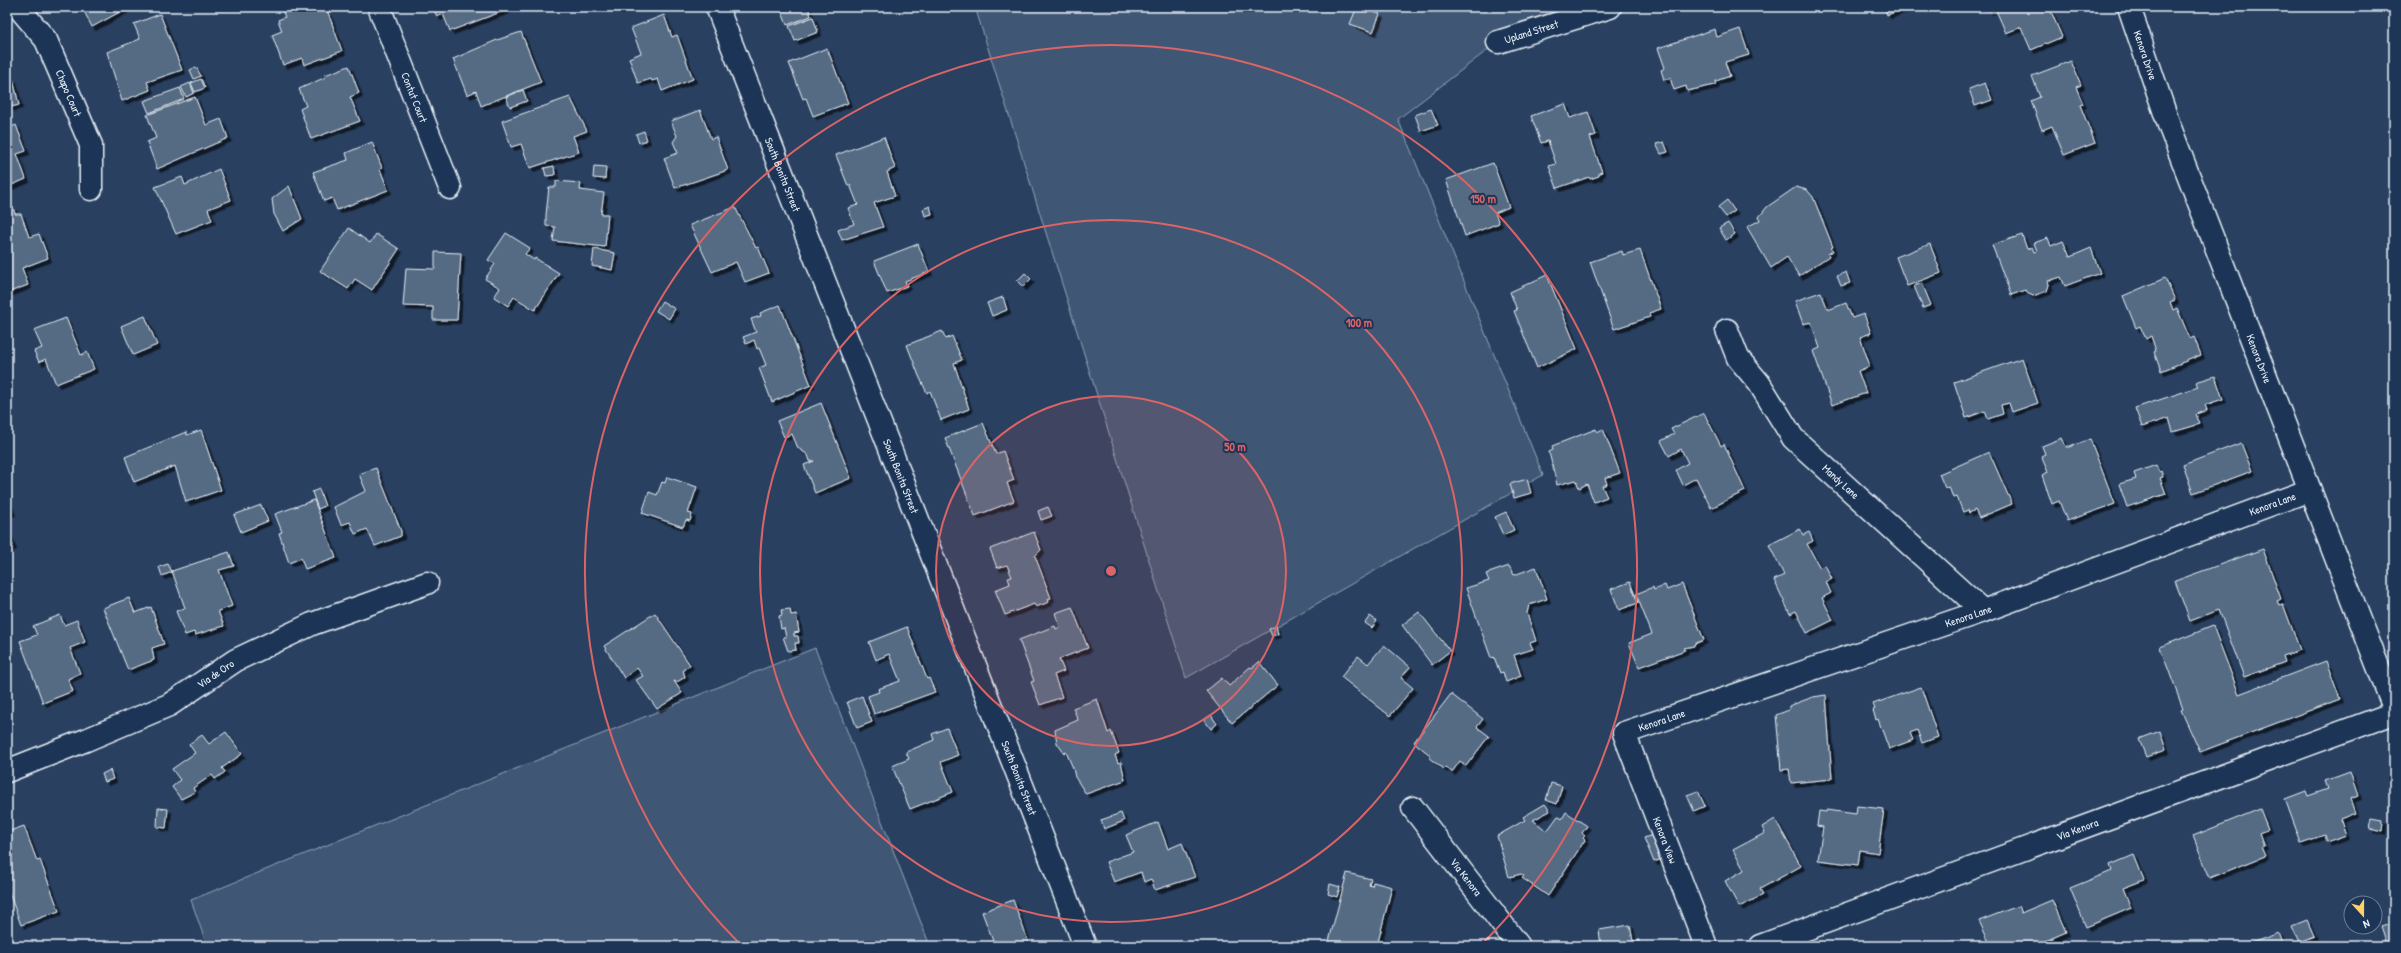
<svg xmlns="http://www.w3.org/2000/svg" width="2401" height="953" viewBox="0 0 2401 953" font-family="'Patrick Hand',sans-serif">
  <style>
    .green { fill: #415774; stroke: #94a4b6 }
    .building { fill: #556a83; stroke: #e8f1f8; filter: url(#shadow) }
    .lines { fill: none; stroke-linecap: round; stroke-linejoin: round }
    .street-casing { stroke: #e8f1f8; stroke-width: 25 }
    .street { stroke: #1d3557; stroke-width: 22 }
    .ring { fill: none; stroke: #db6466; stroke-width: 2 }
    .labels { text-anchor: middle; stroke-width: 4; stroke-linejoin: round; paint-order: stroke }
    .street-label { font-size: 11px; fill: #e8f1f8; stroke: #1d3557 }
    .centre { fill: #db6466; stroke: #1d3557; stroke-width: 2 }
    .ring-label { font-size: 12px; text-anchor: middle; font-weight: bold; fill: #db6466; stroke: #1d3557; stroke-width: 4; stroke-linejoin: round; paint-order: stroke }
  </style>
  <defs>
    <filter id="shadow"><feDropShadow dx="3.5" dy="3.5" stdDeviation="0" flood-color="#0009"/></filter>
  </defs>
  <rect width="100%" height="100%" fill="#294061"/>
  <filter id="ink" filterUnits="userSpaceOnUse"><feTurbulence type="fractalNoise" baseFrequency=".025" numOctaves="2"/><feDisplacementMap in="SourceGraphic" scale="8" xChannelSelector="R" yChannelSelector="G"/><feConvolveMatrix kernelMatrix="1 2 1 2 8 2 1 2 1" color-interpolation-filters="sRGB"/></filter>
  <g filter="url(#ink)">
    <g class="green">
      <path d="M975,7H1601L1498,42L1398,119L1543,475L1186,678Z"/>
      <path d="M815,648L930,946H207L191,900Z"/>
    </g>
    <g class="building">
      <path d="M82,7H129L92,27Z"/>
      <path d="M290,7H326L342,51L304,65L302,58L283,65L272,35L282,31L278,20L285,17L282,10Z"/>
      <path d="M433,7H505L506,10L450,31L443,14L437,17Z"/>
      <path d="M780,7H808L811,16L787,25Z"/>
      <path d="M1357,7L1380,14L1373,32L1350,24Z"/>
      <path d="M1884,7H1908L1887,15Z"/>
      <path d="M1988,7H2049L2062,37L2031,50L2021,27L2006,33L1995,8L1989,11Z"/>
      <path d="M160,14L182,70L147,82L150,90L122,101L107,52L140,39L134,24Z"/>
      <path d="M664,15L672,37L677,35L693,79L662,91L658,79L652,81L651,79L638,83L629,58L641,53L631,28Z"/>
      <path d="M813,17L818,32L795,41L789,26Z"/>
      <path d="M1715,29L1717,37L1740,29L1749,55L1725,62L1730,76L1716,81L1715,85L1687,91L1686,86L1674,90L1670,78L1664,80L1661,70L1665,68L1658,48Z"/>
      <path d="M521,32L541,82L481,106L476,91L467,95L453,59L497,40Z"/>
      <path d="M827,48L848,103L813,116L806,98L803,99L789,63Z"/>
      <path d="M2071,61L2081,85L2076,87L2083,104L2080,105L2095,143L2064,155L2052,126L2042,130L2031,101L2040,97L2032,76Z"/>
      <path d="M349,66L359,93L350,97L360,121L311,139L300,109L306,106L299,89L326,77L325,75Z"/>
      <path d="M196,67L201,76L194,79L190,70Z"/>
      <path d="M13,79L19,105L7,108V81Z"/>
      <path d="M201,79L205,88L195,92L191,83Z"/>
      <path d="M190,83L194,93L186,97L181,87Z"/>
      <path d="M1985,83L1992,100L1975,106L1969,89Z"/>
      <path d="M180,88L184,99L149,113L144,101Z"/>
      <path d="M523,90L527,101L510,107L506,97Z"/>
      <path d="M195,97L206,125L221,119L228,138L157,169L147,142L156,138L147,115Z"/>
      <path d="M570,97L587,131L573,136L579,152L530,168L521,144L511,147L502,121Z"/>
      <path d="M1565,104L1570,118L1588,112L1596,135L1590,137L1602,172L1599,173V176L1590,179L1589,177L1557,188L1549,166L1556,164L1548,141L1541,143L1531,116Z"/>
      <path d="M1431,109L1438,125L1421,131L1415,115Z"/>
      <path d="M700,110L711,139L716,137L728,170L675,188L664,158L678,153L673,142L677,136L671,121Z"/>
      <path d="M16,125L26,151L17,154L26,179L7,187V129Z"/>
      <path d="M644,131L647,140L639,143L636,134Z"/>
      <path d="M884,137L895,168L887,172L895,196L874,203L883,227L842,240L838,230L854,224L848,208L858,205L850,185L848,186L836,155Z"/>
      <path d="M372,142L382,168L380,169L388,190L337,210L332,198L324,201L313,172L348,160L346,153Z"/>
      <path d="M1664,142L1668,152L1661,154L1656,144Z"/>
      <path d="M1493,163L1509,207L1495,213L1499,223L1465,236L1446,180Z"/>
      <path d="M554,166L555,175L546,176L544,168Z"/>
      <path d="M594,166L606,167L605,179L593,178Z"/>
      <path d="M219,169L231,200L208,209L212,220L176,234L155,187L182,177L185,185Z"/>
      <path d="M556,181L581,183L580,190L604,193L601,214H608L605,247L553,241L555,227L546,226V215L549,187H556Z"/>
      <path d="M289,186L302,219L283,231L274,214L272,199Z"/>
      <path d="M1796,187L1807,190L1813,197L1833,247L1831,248L1833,251L1828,254L1829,256L1799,276L1787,257L1771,268L1747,227L1760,220L1759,217L1767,207Z"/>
      <path d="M1727,200L1735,211L1726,217L1718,207Z"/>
      <path d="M930,206L932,214L925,216L923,209Z"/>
      <path d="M13,207L15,214H21L29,237L39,234L48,258L22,268L28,285L7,293V209Z"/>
      <path d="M735,207L756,248L758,247L769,273L745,282L736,262L712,272L690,225Z"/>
      <path d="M1728,223L1735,234L1726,240L1719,228Z"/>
      <path d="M349,228L370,243L376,234L399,249L372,290L355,279L348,289L320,271Z"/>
      <path d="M506,233L530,248L525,254L534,260L535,258L559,273L535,310L514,297L508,306L494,297L500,288L485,279L495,264L488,260Z"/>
      <path d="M2022,235L2027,249L2032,247L2034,252L2037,251L2034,243L2048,238L2051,246L2063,241L2070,257L2091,248L2100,273L2065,286L2061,277L2048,281L2049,285L2047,291L2033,296L2027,293L2026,290L2011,295L1992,245Z"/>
      <path d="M918,244L929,272L905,281L907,286L887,293L874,261Z"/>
      <path d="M1930,244L1941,273L1907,286L1896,257Z"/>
      <path d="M594,249L615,253L612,270L592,266Z"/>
      <path d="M1640,250L1661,309L1649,313L1650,317L1614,329L1590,262L1622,251L1623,255Z"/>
      <path d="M435,252L461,253L457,320H433V307L403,306L406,268L435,269Z"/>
      <path d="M1846,272L1850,283L1841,286L1837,276Z"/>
      <path d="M1025,273L1031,279L1023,287L1017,281Z"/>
      <path d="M1547,275L1577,349L1537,368L1514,311L1517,310L1510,292Z"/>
      <path d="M2165,278L2175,300L2170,302L2173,310L2177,308L2190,339L2194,337L2201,355L2161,371L2154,352L2156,351L2151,336L2146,339L2140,326L2136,328L2123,296Z"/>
      <path d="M1922,283L1931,305L1923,308L1914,286Z"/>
      <path d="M1821,292L1828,310L1846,303L1852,318L1864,314L1871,333L1860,337L1870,366L1858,371L1866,393L1832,405L1813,351L1820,348L1811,322L1803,324L1795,301Z"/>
      <path d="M1003,297L1007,310L992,316L987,303Z"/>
      <path d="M662,301L675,309L669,319L656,311Z"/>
      <path d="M780,305L811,385L772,402L759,368L766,365L759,348L757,349L754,340L746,344L743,337L756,332L751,319L761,316L760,313Z"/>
      <path d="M145,316L157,345L133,355L121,326Z"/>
      <path d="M66,318L81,355L87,352L94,369L56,384L46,359L39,362L34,351L42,348L34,330Z"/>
      <path d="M942,331L946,339L952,336L962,360L954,363L969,409L941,420L930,391L927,393L919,376L907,345Z"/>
      <path d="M2022,358L2038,403L2012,412L2009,403L2001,405L2003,414L1988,419L1985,411L1966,418L1954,382Z"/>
      <path d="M2215,376L2223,399L2205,405L2207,410L2196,414L2200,424L2173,432L2169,418L2142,427L2135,408L2198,387L2196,382Z"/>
      <path d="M821,403L851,478L815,493L804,465L814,461H810L808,455L798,448L792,434L784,437L777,421Z"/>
      <path d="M1704,413L1721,446L1724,444L1745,491L1711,508L1696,478L1683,485L1676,470L1688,463L1681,449L1669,456L1661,441L1674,434L1671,429Z"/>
      <path d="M983,423L996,454L1003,451L1014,480L1007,483L1014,501L975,516L945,438Z"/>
      <path d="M1596,429L1597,432L1603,429L1620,473L1605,478L1607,484L1602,486L1607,497L1594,502L1587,484L1579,488L1576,480L1557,485L1549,452L1553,450L1552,446Z"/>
      <path d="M201,430L221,490L186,502L175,466L134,482L125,457L186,432L187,435Z"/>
      <path d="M2062,438L2066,447H2070L2090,439L2115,504L2067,521L2059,501L2052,504L2042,475L2048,472L2041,456L2045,454L2042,446Z"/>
      <path d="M2241,443L2252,471L2193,493L2183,465Z"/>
      <path d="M1989,452L2012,504L1979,518L1975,510L1969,513L1968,510L1963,512L1957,497L1953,498L1949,487L1945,488L1939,474Z"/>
      <path d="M2156,465L2159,472L2161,471L2163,477L2160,478L2166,494L2127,507L2119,484L2136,479L2134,473Z"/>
      <path d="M376,468L401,531V536L375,546L367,529L355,534L350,522L341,525L334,507L366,491L359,474Z"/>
      <path d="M667,477L697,487L688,513L692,514L690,521L686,520L683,527L642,513L649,492L657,495L662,482L665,483Z"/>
      <path d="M1527,479L1531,493L1514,498L1510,484Z"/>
      <path d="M319,489L325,506L318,509L312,492Z"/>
      <path d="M7,499L12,512L7,514Z"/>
      <path d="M314,500L336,558L305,569L301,558L289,563L279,533L282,532L275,514Z"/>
      <path d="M261,505L268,521L241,532L234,515Z"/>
      <path d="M1048,507L1052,516L1041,520L1038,511Z"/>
      <path d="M1506,512L1514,530L1503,535L1495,517Z"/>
      <path d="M1800,529L1803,535L1809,532L1813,541L1807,544L1820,568L1825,565L1832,579L1826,582L1831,593L1822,598L1833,620L1807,633L1796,611L1790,614L1774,580L1784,575L1769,545Z"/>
      <path d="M7,530L13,546L7,549Z"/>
      <path d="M1034,532L1041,550L1035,556L1051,598L1048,599L1049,602L1036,607L1034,604L1005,615L995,590L1010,584L1008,578L1012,577L1007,565L997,568L990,549Z"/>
      <path d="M2263,549L2281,599L2277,601L2279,605L2283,604L2300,650L2283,656L2285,662L2244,677L2219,610L2190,621L2175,581Z"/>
      <path d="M229,552L234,566L219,570L232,606L218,611L224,626L195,635L194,632L185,635L176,611L185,608L172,571Z"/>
      <path d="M168,564L172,572L162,576L159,567Z"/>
      <path d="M1509,566L1514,575L1536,567L1547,599L1529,605L1527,613L1536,641L1530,643L1533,649L1514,655L1521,676L1506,682L1503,672L1500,673L1494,657L1491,658L1466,588L1489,581L1486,574Z"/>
      <path d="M1630,582L1638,603L1619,610L1611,589Z"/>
      <path d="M1682,584L1704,640L1694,644V646L1684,648L1685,650L1639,667L1629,643L1652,634L1636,594L1653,587L1654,590L1665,585L1667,590Z"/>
      <path d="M129,598L135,613L151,607L164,644L152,648L154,660L128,670L103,608Z"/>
      <path d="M1072,607L1088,648L1059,659L1064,671L1054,675L1062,697L1040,705L1031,682L1034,681L1019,640L1055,626L1056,629L1060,627L1055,613Z"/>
      <path d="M790,609L791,615L796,614L799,632L794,633V636H798L799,643H795L796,650L788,651L783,637H786L784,628L781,629L779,616L782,615L781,610Z"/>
      <path d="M1419,612L1450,651L1432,665L1402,625Z"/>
      <path d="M655,613L690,665L683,670L685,677L677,682L674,681L682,693L657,709L636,680L643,676L637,668L624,678L604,646Z"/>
      <path d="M60,615L64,625L77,620L85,642L70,648L80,673L68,679L73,691L43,703L20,641L37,635L33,626Z"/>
      <path d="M1370,616L1377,621L1372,628L1365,623Z"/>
      <path d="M1276,626L1278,634L1272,636L1269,629Z"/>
      <path d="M2213,626L2239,694L2326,661L2340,699L2200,752L2181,710L2183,709L2160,647Z"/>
      <path d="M907,627L927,679L929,678L935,692L874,714L868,696L879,692L878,689L900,681L889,654L876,660L869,642Z"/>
      <path d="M1384,645L1410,667L1401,678L1413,688L1390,716L1341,677L1358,656L1368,664Z"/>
      <path d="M1259,662L1278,685L1232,723L1206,691L1222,678L1229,686L1250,667L1252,668Z"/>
      <path d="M1921,687L1938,737L1922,743L1917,730L1910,733L1913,740L1889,749L1878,719L1876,720L1873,710L1875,709L1873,704Z"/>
      <path d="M1451,694L1483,719L1477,727L1489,736L1466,766L1460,761L1452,772L1445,767L1444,769L1429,758L1431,756L1414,742Z"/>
      <path d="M1826,695L1832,779L1791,783L1789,769L1781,770L1776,715L1789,710V706L1813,697Z"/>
      <path d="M862,696L872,722L857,728L847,702Z"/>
      <path d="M1097,699L1108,733L1111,731L1119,753L1115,755L1118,763L1121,762L1125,780L1086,794L1075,777L1073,768L1066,752L1064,753L1057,743L1055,730L1078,720L1073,708Z"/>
      <path d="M1211,715L1217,724L1211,729L1204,720Z"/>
      <path d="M947,728L958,755L941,762L953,792L910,809L892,766L909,759L906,752L934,740L932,734Z"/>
      <path d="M2160,731L2166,750L2146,757L2139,739Z"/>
      <path d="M226,732L242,754L222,768L225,772L215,779L212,775L193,788L195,792L181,799L172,787L180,780L172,769L195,753L189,744L202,735L209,744Z"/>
      <path d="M110,770L113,779L105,782L102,774Z"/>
      <path d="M2350,772L2358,796L2350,799L2355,813L2340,819L2346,835L2326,842L2324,835L2301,843L2285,799L2306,791L2308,796L2328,789L2325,781Z"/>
      <path d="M1551,783L1562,786L1557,804L1546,800Z"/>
      <path d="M1698,791L1705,806L1694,811L1687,795Z"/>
      <path d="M1545,804L1550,811L1533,820L1547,831L1558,816L1562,819L1566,812L1587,826L1582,833L1585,836L1583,838L1585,840L1548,896L1522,878L1524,876L1521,874L1509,877L1497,836L1525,820L1523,817Z"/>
      <path d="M1857,806L1884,809L1878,853L1860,850L1858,865L1818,860L1823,827L1817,826L1819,811L1826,812L1827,810L1856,814Z"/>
      <path d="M158,808L168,809L166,828L157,827Z"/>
      <path d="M2260,809L2268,829L2259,833L2264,846L2261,847L2265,856L2210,878L2193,836Z"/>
      <path d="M1121,813L1124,821L1104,829L1101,820Z"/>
      <path d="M1775,819L1801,866L1760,889L1763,895L1739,907L1725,881L1744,870L1733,850L1765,833L1762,827Z"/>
      <path d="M2372,819L2383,821L2382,832L2370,829Z"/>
      <path d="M1158,822L1168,849L1182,843L1195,877L1155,890L1151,879L1144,882L1141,872L1114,882L1106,862L1133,852L1126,835Z"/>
      <path d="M24,826L37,861L40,860L59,911L21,925L7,887V832Z"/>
      <path d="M1658,833L1667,857L1654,862L1644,838Z"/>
      <path d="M2134,855L2144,880L2123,888L2131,908L2086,927L2070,888L2112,871L2110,865Z"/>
      <path d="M1347,873L1371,879L1369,885L1372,886L1373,882L1392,887L1377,946H1350L1329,941Z"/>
      <path d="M1330,884L1340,887L1337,897L1328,894Z"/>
      <path d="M1013,900L1030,946H997L994,940L993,941L982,912Z"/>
      <path d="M2052,900L2066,932L2034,946H1991L1979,921L2018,906L2021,913Z"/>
      <path d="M2307,920L2314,936L2299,942L2292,926Z"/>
      <path d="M2394,922V946H2374L2386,941L2381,926Z"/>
      <path d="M1630,925L1633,941L1639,940V946H1601L1599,930Z"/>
      <path d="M2279,933L2284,946H2243Z"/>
      <path d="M1954,941L1956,946H1941Z"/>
    </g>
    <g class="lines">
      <g class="street-casing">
        <g id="street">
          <path id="s1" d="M18,7L46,40L91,145V189"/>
          <path id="s2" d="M379,7L450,188"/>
          <path id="s3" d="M717,7L1085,946"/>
          <path id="s4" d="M2129,7L2169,125L2394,708"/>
          <path id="s5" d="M1498,42L1610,7"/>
          <path id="s6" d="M1727,330L1738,358L1759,383L1793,438L1983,611"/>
          <path id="s7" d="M7,771L86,740L169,705L236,660L312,624L427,583"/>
          <path id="s8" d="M1413,808L1519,946"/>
          <path id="s9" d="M1706,946L1624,733L1983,611L2310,490"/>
          <path id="s10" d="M1760,946L2394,713"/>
        </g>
      </g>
      <use href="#street" class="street"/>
    </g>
  </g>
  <circle cx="1111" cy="571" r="175" fill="#db6466" fill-opacity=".12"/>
  <g class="ring">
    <circle cx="1111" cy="571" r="175"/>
    <circle cx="1111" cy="571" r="351"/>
    <path d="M739 943A526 526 0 1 1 1483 943"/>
  </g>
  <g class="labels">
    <g class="street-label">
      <text dy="4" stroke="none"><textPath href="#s5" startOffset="35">Upland Street</textPath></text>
      <text dy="4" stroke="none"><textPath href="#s4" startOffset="51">Kenora Drive</textPath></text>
      <text dy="4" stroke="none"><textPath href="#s1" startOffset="101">Chapo Court</textPath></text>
      <text dy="4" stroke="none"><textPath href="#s2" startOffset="97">Contut Court</textPath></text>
      <text dy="4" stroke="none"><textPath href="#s3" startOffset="180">South Bonita Street</textPath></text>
      <text dy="4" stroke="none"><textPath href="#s4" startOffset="375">Kenora Drive</textPath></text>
      <text dy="4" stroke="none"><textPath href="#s3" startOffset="504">South Bonita Street</textPath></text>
      <text dy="4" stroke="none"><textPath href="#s6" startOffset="192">Mandy Lane</textPath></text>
      <text dy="4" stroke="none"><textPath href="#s9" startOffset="916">Kenora Lane</textPath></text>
      <text dy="4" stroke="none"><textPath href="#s9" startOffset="592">Kenora Lane</textPath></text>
      <text dy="4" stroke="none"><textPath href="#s7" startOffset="231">Via de Oro</textPath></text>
      <text dy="4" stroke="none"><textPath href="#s9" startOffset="268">Kenora Lane</textPath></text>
      <text dy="4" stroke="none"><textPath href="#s3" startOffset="828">South Bonita Street</textPath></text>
      <text dy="4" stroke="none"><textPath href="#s10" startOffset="338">Via Kenora</textPath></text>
      <text transform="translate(1665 840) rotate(69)" y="4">Kenora View</text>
      <text dy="4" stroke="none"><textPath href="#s8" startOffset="87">Via Kenora</textPath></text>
    </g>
  </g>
  <circle cx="1111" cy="571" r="6" class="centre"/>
  <g class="ring-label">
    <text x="1483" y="203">150 m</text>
    <text x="1359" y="327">100 m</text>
    <text x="1235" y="451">50 m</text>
  </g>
  <rect width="2401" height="953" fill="none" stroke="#1d3557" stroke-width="24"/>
  <rect x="12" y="12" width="2377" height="929" fill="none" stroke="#e8f1f8" stroke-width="1.5" filter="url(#ink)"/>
  <g transform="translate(2363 915) rotate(159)"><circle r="19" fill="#1d3557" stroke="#6e8097"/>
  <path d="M0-3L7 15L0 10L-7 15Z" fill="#ffd166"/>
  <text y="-6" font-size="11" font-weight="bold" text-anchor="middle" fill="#e8f1f8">N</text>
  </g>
</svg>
